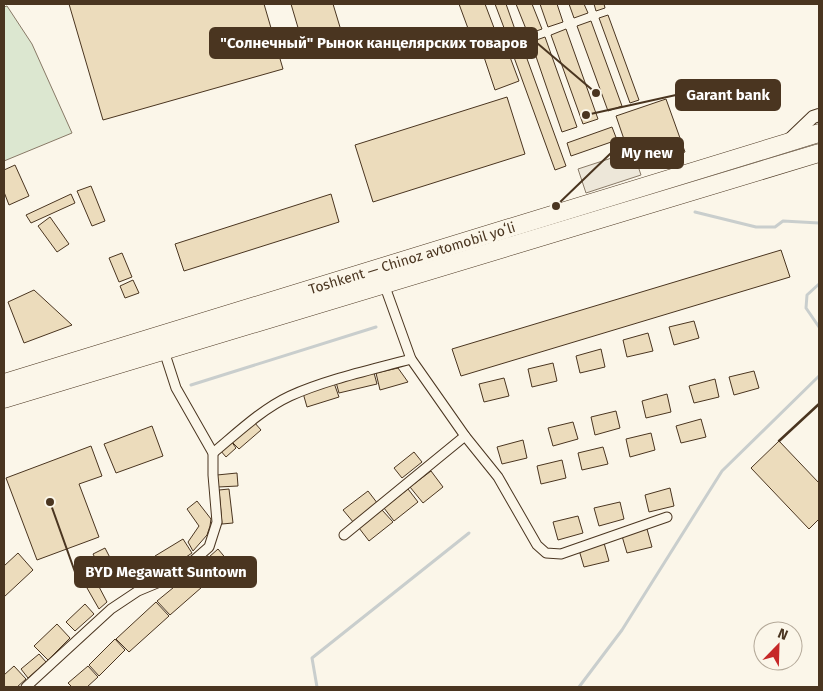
<svg xmlns="http://www.w3.org/2000/svg" width="823" height="691" viewBox="0 0 823 691" font-family="'Fira Sans',sans-serif">
  <style>
    .green { fill: #dce7d0; stroke: #887966 }
    .parking { fill: #ede7d9; stroke: #887966 }
    .lines { fill: none; stroke-linecap: round; stroke-linejoin: round }
    .stream { stroke: #c9cecd; stroke-width: 3 }
    .building { fill: #ecdcbc; stroke: #4a3520 }
    .street-casing { stroke: #4a3520; stroke-width: 11 }
    .secondary-casing { stroke: #4a3520; stroke-width: 14 }
    .highway-casing { stroke: #4a3520; stroke-width: 19 }
    .street { stroke: #fbf6e9; stroke-width: 9 }
    .secondary { stroke: #fbf6e9; stroke-width: 12 }
    .highway { stroke: #fbf6e9; stroke-width: 18 }
    .wall { stroke: #4a3520; stroke-width: 2.5 }
    .labels { text-anchor: middle; stroke-width: 4; stroke-linejoin: round; paint-order: stroke }
    .street-label { font-size: 14px; fill: #4a3520; stroke: #fbf6e9 }
    .leader { fill: none; stroke: #4a3520; stroke-width: 2 }
    .callout-dot { fill: #4a3520; stroke: #fbf6e9; stroke-width: 2 }
    .callout { fill: #4a3520; stroke: #4a3520; stroke-width: 2 }
    .callout-label { font-size: 15px; text-anchor: middle; font-weight: bold; fill: #fff }
  </style>
  <rect width="100%" height="100%" fill="#fbf6e9"/>
  <path class="green" d="M7,6L32,44L72,133L4,161V7Z"/>
  <path class="parking" d="M633,151L641,175L586,193L578,169Z"/>
  <g class="lines">
    <g class="stream">
      <path d="M695,212L756,227H775L783,221L819,223"/>
      <path d="M819,284L807,295L806,308L819,327"/>
      <path d="M191,385L376,327"/>
      <path d="M317,687L312,658L469,533"/>
      <path d="M579,687L622,630L722,471L819,376"/>
    </g>
  </g>
  <g class="building">
    <path d="M69,4H264L283,69L103,120Z"/>
    <path d="M291,4H333L346,47L307,58Z"/>
    <path d="M459,4H485L499,41L476,50Z"/>
    <path d="M495,4H506L518,38L509,41Z"/>
    <path d="M516,4H532L542,29L528,34Z"/>
    <path d="M540,4H557L563,22L548,27Z"/>
    <path d="M569,4H584L588,13L574,18Z"/>
    <path d="M594,4H604L605,8L596,11Z"/>
    <path d="M608,15L639,100L630,103L599,18Z"/>
    <path d="M591,21L622,106L608,111L577,26Z"/>
    <path d="M566,29L598,119L583,124L551,35Z"/>
    <path d="M545,37L577,127L562,132L531,42Z"/>
    <path d="M522,45L566,166L555,170L511,49Z"/>
    <path d="M507,49L519,81L495,90L484,57Z"/>
    <path d="M507,97L525,154L373,202L355,145Z"/>
    <path d="M666,99L685,152L642,167L635,145L627,148L616,116Z"/>
    <path d="M612,127L617,140L571,156L567,143Z"/>
    <path d="M15,165L29,196L9,205L4,192V170Z"/>
    <path d="M91,186L105,221L92,226L77,191Z"/>
    <path d="M71,194L75,203L31,223L26,215Z"/>
    <path d="M331,194L339,222L184,271L175,244Z"/>
    <path d="M50,217L69,244L57,252L38,226Z"/>
    <path d="M781,250L790,277L461,376L452,349Z"/>
    <path d="M122,253L132,277L119,282L109,258Z"/>
    <path d="M133,280L139,293L125,298L120,286Z"/>
    <path d="M34,290L72,325L24,343L8,302Z"/>
    <path d="M694,321L699,338L674,345L669,327Z"/>
    <path d="M648,333L653,351L627,357L623,340Z"/>
    <path d="M601,349L605,367L580,373L576,356Z"/>
    <path d="M553,363L557,381L532,387L528,369Z"/>
    <path d="M398,368L408,382L380,390L376,373Z"/>
    <path d="M754,371L759,388L734,395L729,377Z"/>
    <path d="M374,373L377,384L339,393L336,382Z"/>
    <path d="M504,378L509,396L484,402L479,384Z"/>
    <path d="M715,379L719,397L694,403L689,386Z"/>
    <path d="M334,383L339,397L307,407L303,393Z"/>
    <path d="M667,394L671,412L646,418L642,401Z"/>
    <path d="M616,411L620,428L595,435L591,417Z"/>
    <path d="M701,419L706,437L681,443L676,426Z"/>
    <path d="M254,422L261,430L239,449L231,441Z"/>
    <path d="M573,422L578,439L553,446L548,428Z"/>
    <path d="M152,426L163,456L116,473L104,444Z"/>
    <path d="M651,433L655,450L630,457L626,439Z"/>
    <path d="M523,440L527,458L502,464L497,447Z"/>
    <path d="M231,441L236,448L226,457L220,450Z"/>
    <path d="M779,441L819,483V519L809,529L751,468Z"/>
    <path d="M91,446L102,476L79,484L99,537L37,560L6,478Z"/>
    <path d="M603,447L608,464L582,470L578,453Z"/>
    <path d="M414,452L422,462L402,478L394,468Z"/>
    <path d="M562,460L566,478L541,484L537,466Z"/>
    <path d="M431,471L443,487L423,503L410,487Z"/>
    <path d="M237,473L238,486L218,487L217,475Z"/>
    <path d="M670,488L674,506L649,512L645,495Z"/>
    <path d="M229,489L233,523L222,524L219,490Z"/>
    <path d="M408,489L418,502L394,521L384,508Z"/>
    <path d="M368,491L378,504L354,523L343,510Z"/>
    <path d="M197,501L211,519L210,526L207,535L193,551L188,542L199,526L187,509Z"/>
    <path d="M620,502L624,519L599,526L594,508Z"/>
    <path d="M382,510L393,522L369,541L359,528Z"/>
    <path d="M578,516L583,533L558,540L553,522Z"/>
    <path d="M647,529L652,547L627,553L622,536Z"/>
    <path d="M183,539L192,553L164,572L155,556Z"/>
    <path d="M604,543L609,561L584,567L579,550Z"/>
    <path d="M105,548L122,581L110,587L93,554Z"/>
    <path d="M218,549L228,561L202,585L191,573Z"/>
    <path d="M18,553L33,570L4,597V566Z"/>
    <path d="M190,574L202,587L170,615L157,601Z"/>
    <path d="M97,583L107,602L99,609L87,588Z"/>
    <path d="M156,602L169,616L129,652L116,639Z"/>
    <path d="M85,604L94,614L75,631L66,622Z"/>
    <path d="M57,624L70,638L48,660L34,646Z"/>
    <path d="M115,639L125,650L99,676L89,665Z"/>
    <path d="M39,654L46,662L28,678L21,669Z"/>
    <path d="M14,666L26,679L17,687H4V675Z"/>
    <path d="M88,666L98,677L87,687H72L68,683Z"/>
  </g>
  <g class="lines">
    <g class="street-casing">
      <g id="street">
        <path d="M384,284L411,359L465,436L498,477L537,545L546,553L561,554L667,517"/>
        <path d="M213,453C237,433 262,409 290,396C328,379 371,370 411,359"/>
        <path d="M344,535L465,436"/>
        <path d="M26,687L111,609L138,591L162,581L185,568L209,547L217,522L213,475V453L176,388L164,351"/>
      </g>
    </g>
    <g class="secondary-casing">
      <path id="secondary" d="M789,140L813,117L819,115"/>
    </g>
    <g class="highway-casing">
      <g id="highway">
        <path d="M4,383L819,133"/>
        <path d="M4,399L819,153"/>
      </g>
    </g>
    <use href="#street" class="street"/>
    <use href="#secondary" class="secondary"/>
    <use href="#highway" class="highway"/>
    <path class="wall" d="M779,441L819,404"/>
  </g>
  <g class="labels">
    <g class="street-label">
      <text transform="translate(412 258) rotate(-17)" y="5">Toshkent — Chinoz avtomobil yoʻli</text>
    </g>
  </g>
  <path class="leader" d="M596 93L537 43M586 115L676 95M556 206L611 153M50 502L75 572"/>
  <g class="callout-dot">
    <circle cx="596" cy="93" r="5"/>
    <circle cx="586" cy="115" r="5"/>
    <circle cx="556" cy="206" r="5"/>
    <circle cx="50" cy="502" r="5"/>
  </g>
  <g class="callout">
    <rect x="210" y="28" width="327" height="30" rx="5"/>
    <rect x="676" y="80" width="104" height="30" rx="5"/>
    <rect x="611" y="138" width="72" height="30" rx="5"/>
    <rect x="75" y="557" width="181" height="30" rx="5"/>
  </g>
  <g class="callout-label">
    <text x="374" y="48">"Солнечный" Рынок канцелярских товаров</text>
    <text x="728" y="100">Garant bank</text>
    <text x="647" y="158">My new</text>
    <text x="166" y="577">BYD Megawatt Suntown</text>
  </g>
  <rect width="823" height="691" fill="none" stroke="#4a3520" stroke-width="10"/>
  <g transform="translate(778 646) rotate(23)"><circle r="24" fill="#fbf6e9" stroke="#b4a999"/>
  <path d="M0-4L9 19L0 12L-9 19Z" fill="#c62828"/>
  <text y="-8" font-size="14" font-weight="bold" text-anchor="middle" fill="#4a3520">N</text>
  </g>
</svg>
